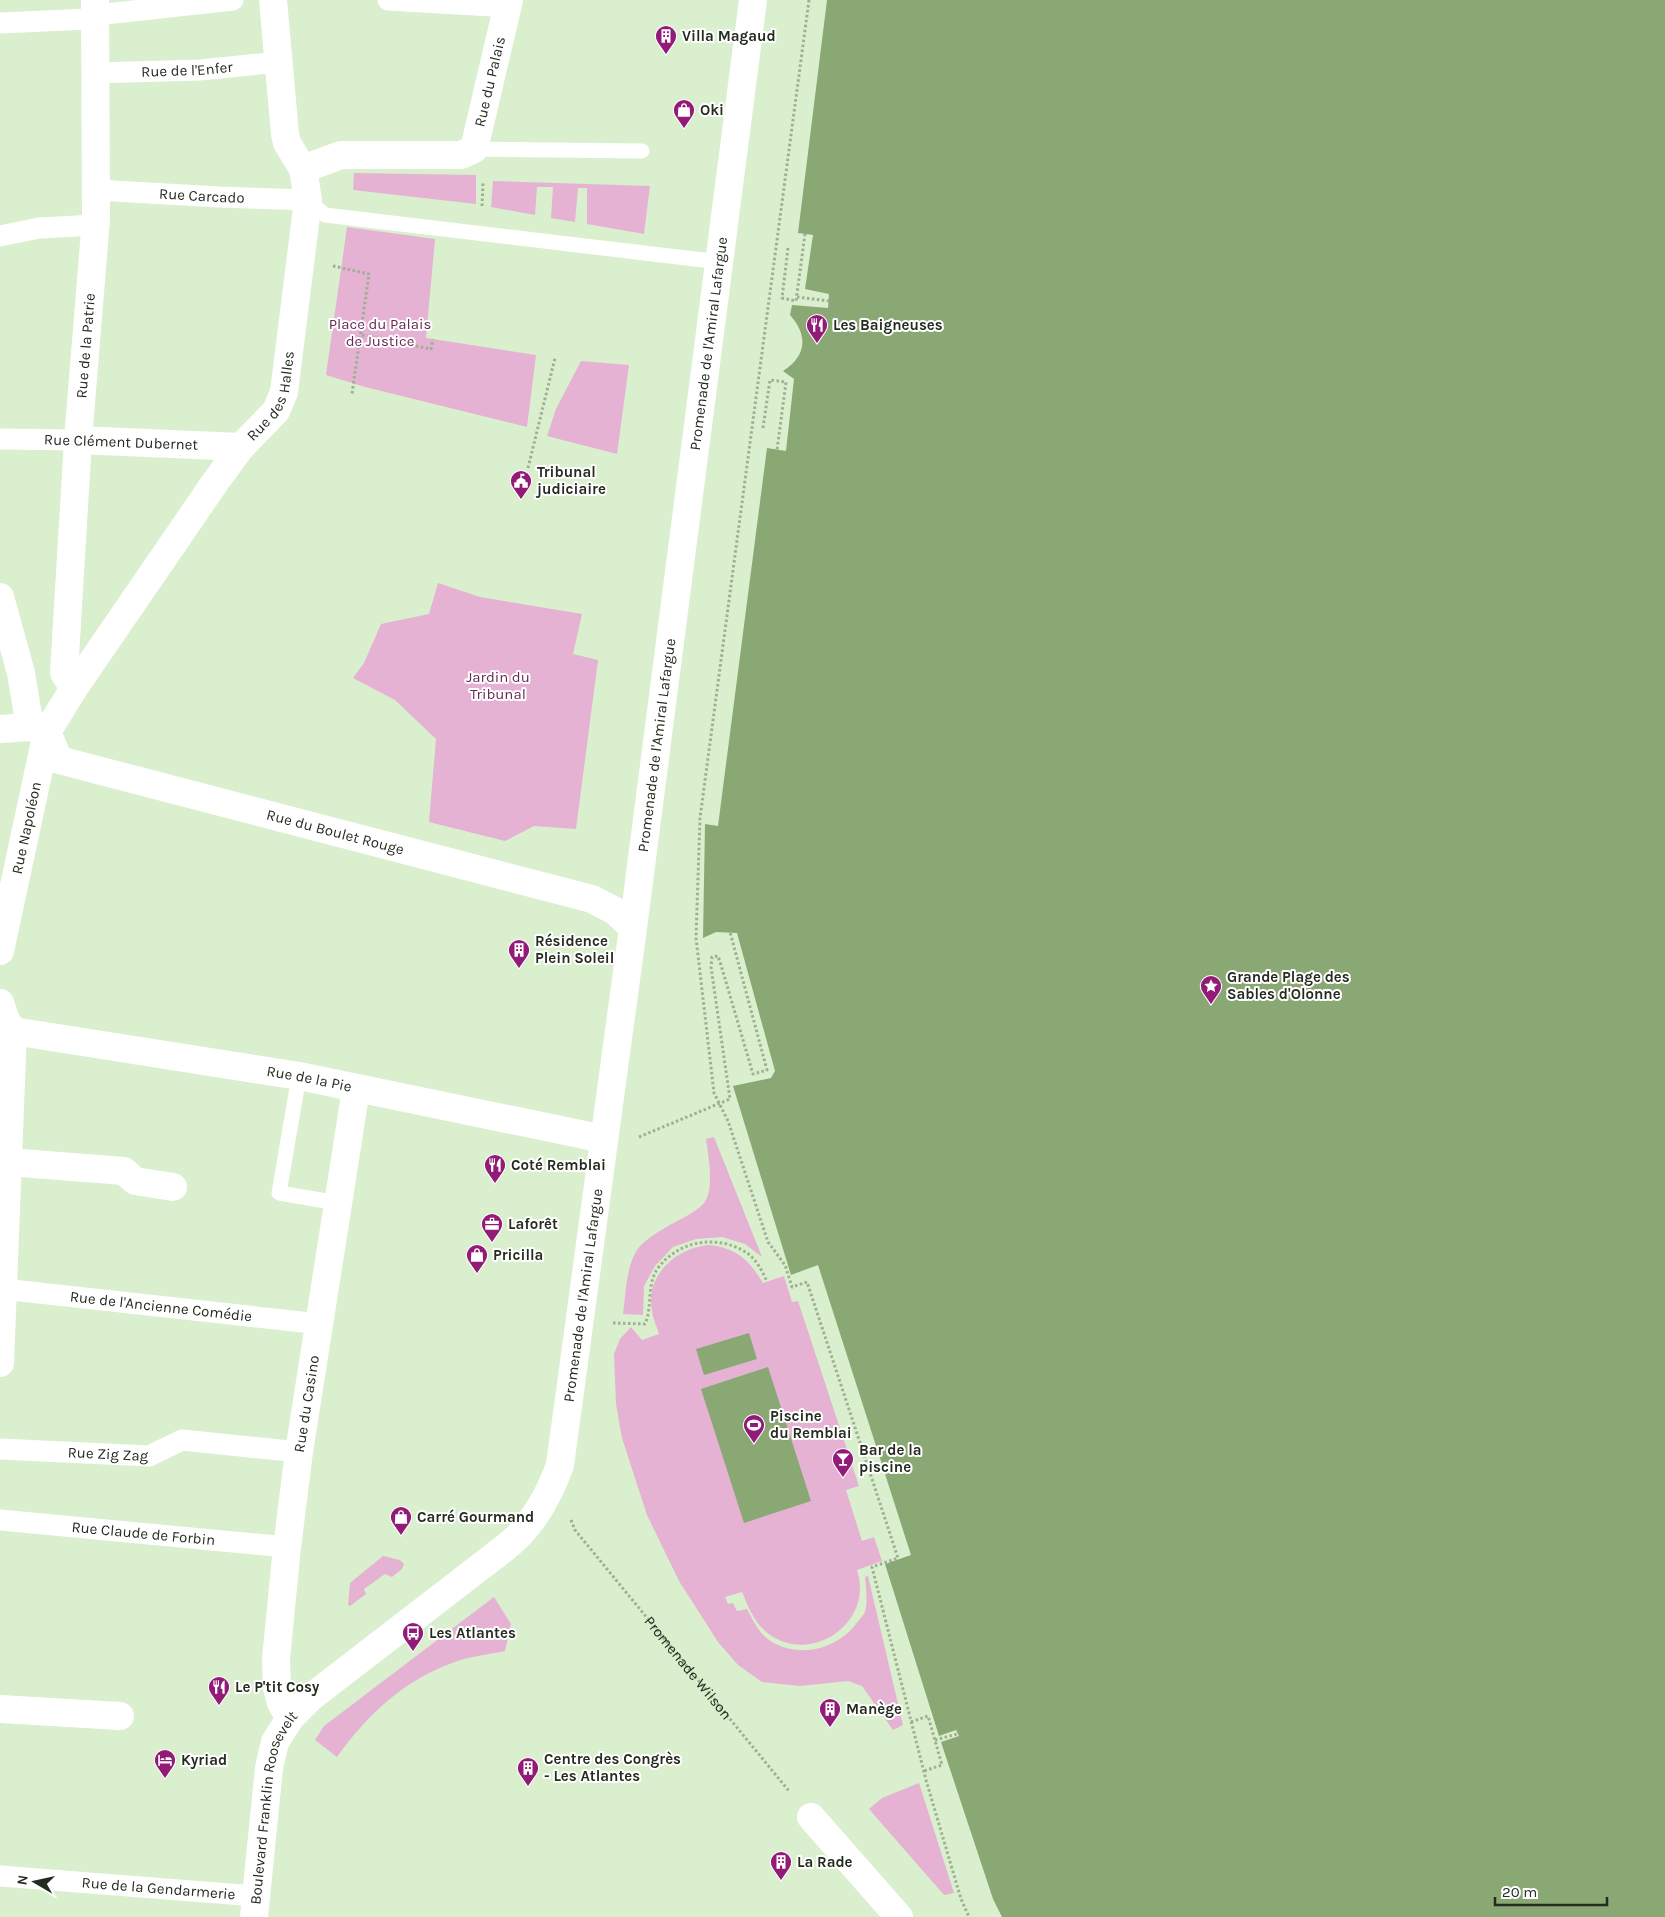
<svg xmlns="http://www.w3.org/2000/svg" width="1665" height="1917" viewBox="0 0 1665 1917" font-family="Karla,sans-serif">
  <style>
    .green { fill: #e5b2d4 }
    .water { fill: #8aa874 }
    .lines { fill: none; stroke-linecap: round; stroke-linejoin: round }
    .path { stroke: #9faf94; stroke-width: 3; stroke-dasharray: 2.5 2.5; stroke-linecap: butt }
    .service { stroke: #fff; stroke-width: 15 }
    .pedestrian { stroke: #fff; stroke-width: 21 }
    .minor { stroke: #fff; stroke-width: 28 }
    .tertiary { stroke: #fff; stroke-width: 28 }
    .labels { text-anchor: middle; stroke-width: 4; stroke-linejoin: round; paint-order: stroke }
    .poi-label { font-size: 15px; font-weight: bold; fill: #242b1f; stroke: #fff; text-anchor: start }
    .street-label { font-size: 15px; fill: #242b1f; stroke: #fff }
    .park-label { font-size: 15px; fill: #682856; stroke: #fff }
  </style>
  <rect width="100%" height="100%" fill="#daefcd"/>
  <g class="green">
    <path d="M354,173L476,175V204L353,190Z"/>
    <path d="M493,181L650,186L644,234L587,224V188H578L575,222L551,218L553,187H537L535,215L491,207Z"/>
    <path d="M347,227L435,239L426,338L536,355L527,427L365,387L326,375Z"/>
    <path d="M581,361L629,365L617,454L547,436L556,409Z"/>
    <path d="M438,583L480,597L582,614L573,654L598,660L576,829L534,826L505,841L429,822L436,739L395,700L353,678L364,663L381,624L429,614Z"/>
    <path d="M714,1137L762,1257L745,1244L722,1237L696,1239L673,1247L655,1266L644,1286L643,1315L623,1314C626,1293 626,1261 641,1245C647,1239 655,1234 663,1229C674,1222 696,1213 704,1203C715,1189 708,1155 706,1139Z"/>
    <path d="M709,1245C737,1248 749,1260 763,1283L784,1276L792,1302L798,1301L859,1486L846,1490L862,1541L874,1537L882,1561L857,1570C875,1624 808,1668 765,1631C753,1620 748,1606 742,1592L725,1597L728,1604L733,1603L737,1611L747,1609C753,1620 758,1632 769,1640C797,1659 836,1650 856,1624C858,1621 863,1616 865,1612C868,1601 866,1588 865,1577L868,1576L903,1725L893,1730L862,1686L848,1681L800,1686L762,1682L738,1665L718,1642L679,1581L647,1515L622,1438L616,1404L614,1354L620,1339L631,1327L642,1340L659,1334C657,1327 653,1319 652,1311C645,1276 675,1248 709,1245Z"/>
    <path d="M383,1556L400,1560L404,1564L402,1569L392,1577L385,1574L364,1589L366,1594L350,1606L348,1605L350,1583Z"/>
    <path d="M494,1597L511,1624L505,1651C487,1655 469,1656 452,1663C403,1681 367,1715 337,1757L315,1740L324,1726Z"/>
    <path d="M919,1783L954,1893L944,1895L869,1809L882,1798Z"/>
  </g>
  <g class="water">
    <path d="M827,0H1665V1917H1002L993,1899L941,1742L959,1736L956,1730L939,1736L885,1564L911,1555L818,1265L791,1275L733,1086L771,1078L775,1071L737,933L716,932L703,938L705,824L718,826L767,448L786,451L794,379L783,371C807,356 808,335 790,315L792,305L828,308L829,294L805,289L813,235L798,233Z"/>
    <path d="M749,1333L757,1359L704,1375L696,1349Z"/>
    <path d="M768,1367L811,1501L744,1523L701,1389Z"/>
  </g>
  <g class="lines">
    <g class="path">
      <path d="M809,0L700,818L696,938L714,1093L728,1121L768,1242L785,1265L792,1287L807,1282L898,1558L872,1567L926,1780L961,1899L969,1917"/>
      <path d="M482,206L483,183"/>
      <path d="M788,248L782,298L796,301L805,234"/>
      <path d="M333,266L369,274L352,394"/>
      <path d="M797,297L829,301"/>
      <path d="M362,335L431,349L433,339"/>
      <path d="M763,428L770,380L786,382L777,450"/>
      <path d="M528,468L555,358"/>
      <path d="M639,1137L730,1099L711,967L712,957L718,956L721,965L753,1074L767,1070L730,932"/>
      <path d="M613,1323L645,1324C653,1306 646,1285 658,1268C679,1240 718,1234 747,1253C756,1259 763,1272 767,1282"/>
      <path id="s1" d="M571,1520L575,1530L789,1791"/>
      <path d="M911,1722L928,1716L942,1765L924,1771"/>
      <path d="M935,1740L957,1734"/>
    </g>
    <g class="service">
      <path d="M474,149L642,151"/>
      <path d="M308,200L325,215L720,262"/>
      <path d="M299,1076L279,1193L338,1203"/>
    </g>
    <g class="pedestrian">
      <path d="M388,0L509,7"/>
      <path d="M0,23L89,19L96,15L233,0"/>
      <path id="s2" d="M95,73L200,70L279,62"/>
      <path id="s3" d="M96,190L219,197L308,200"/>
      <path d="M0,236L39,228L96,225"/>
      <path d="M0,439L78,440"/>
      <path id="s4" d="M3,1289L320,1324"/>
      <path id="s5" d="M0,1449L149,1456L182,1440L299,1452"/>
      <path id="s6" d="M0,1520L287,1547"/>
      <path id="s7" d="M0,1876L256,1896"/>
    </g>
    <g class="minor">
      <path id="s8" d="M303,169L341,155H461L474,149L509,0"/>
      <path d="M78,440L241,447"/>
      <path d="M0,597L21,673L30,727L47,732"/>
      <path id="s9" d="M74,688L64,673L78,440L96,219L95,0"/>
      <path d="M0,729L30,727"/>
      <path id="s10" d="M47,732L59,760L592,899L615,911L633,928"/>
      <path id="s11" d="M0,951L47,732L74,688L216,481L241,447L276,411L284,392L308,200L303,169L287,143L285,134L273,0"/>
      <path d="M0,1003L6,1020L13,1031L0,1363"/>
      <path id="s12" d="M13,1031L299,1076L604,1139"/>
      <path d="M8,1162L124,1171L135,1181L173,1187"/>
      <path d="M0,1709L120,1716"/>
      <path id="s13" d="M290,1718L281,1703L277,1688L276,1659L287,1547L299,1452L356,1089"/>
      <path d="M811,1817L899,1917"/>
    </g>
    <path class="tertiary" id="s14" d="M254,1917L269,1768L275,1742L290,1718L310,1698L493,1557C502,1550 512,1543 520,1534C539,1514 551,1490 560,1465L633,928L753,0"/>
  </g>
  <defs>
    <g id="building-pin" transform="scale(1.125)"><path d="M0 17L-7.5 6A9.5 9.5 0 1 1 7.5 6Z" fill="#931b78" stroke="#fff"/><path d="M-4-6H4V6H1V3H-1V6H-4ZM-2.5-4.3h1.7v1.8h-1.7ZM.8-4.3h1.7v1.8H.8ZM-2.5-1h1.7V.8h-1.7ZM.8-1h1.7V.8H.8Z" fill="#fff"/></g>
    <g id="shop-pin" transform="scale(1.125)"><path d="M0 17L-7.5 6A9.5 9.5 0 1 1 7.5 6Z" fill="#931b78" stroke="#fff"/><path d="M-5-2.5h2.3a2.7 3.5 0 0 1 5.4 0H5L5.5 6h-11ZM-1.5-2.5h3a1.5 2.3 0 0 0-3 0Z" fill="#fff"/></g>
    <g id="restaurant-pin" transform="scale(1.125)"><path d="M0 17L-7.5 6A9.5 9.5 0 1 1 7.5 6Z" fill="#931b78" stroke="#fff"/><path d="M-5-6h1v4h1v-4h1v4h1v-4h1v5L-1.5 .5V6h-2V.5L-5-1ZM5-6V6H3V1.5H1.5Q1.5-4 5-6Z" fill="#fff"/></g>
    <g id="civic-pin" transform="scale(1.125)"><path d="M0 17L-7.5 6A9.5 9.5 0 1 1 7.5 6Z" fill="#931b78" stroke="#fff"/><path d="M-.6-6.5H3V-4.5H.6V-3L4-1V1h2V6H-6V1h2V-1L-.6-3ZM-1.2 2.5V6h2.4V2.5Z" fill="#fff"/></g>
    <g id="sight-pin" transform="scale(1.125)"><path d="M0 17L-7.5 6A9.5 9.5 0 1 1 7.5 6Z" fill="#931b78" stroke="#fff"/><path d="M0-6L1.8-2.2L6-1.7L2.9 1.2L3.7 5.4L0 3.3L-3.7 5.4L-2.9 1.2L-6-1.7L-1.8-2.2Z" fill="#fff"/></g>
    <g id="office-pin" transform="scale(1.125)"><path d="M0 17L-7.5 6A9.5 9.5 0 1 1 7.5 6Z" fill="#931b78" stroke="#fff"/><path d="M-6-3h4V-5.5h4V-3h4V5H-6ZM-1-4.5V-3h2v-1.5ZM-6 0V1H6V0Z" fill="#fff"/></g>
    <g id="stadium-pin" transform="scale(1.125)"><path d="M0 17L-7.5 6A9.5 9.5 0 1 1 7.5 6Z" fill="#931b78" stroke="#fff"/><path d="M0-5a6.5 5 0 1 0 0 10a6.5 5 0 1 0 0-10ZM-3.5-1.8h7v3.6h-7Z" fill="#fff"/></g>
    <g id="bar-pin" transform="scale(1.125)"><path d="M0 17L-7.5 6A9.5 9.5 0 1 1 7.5 6Z" fill="#931b78" stroke="#fff"/><path d="M-6-5H6L.8 .8V4.5H3.5V6h-7V4.5H-.8V.8Z" fill="#fff"/></g>
    <g id="bus-pin" transform="scale(1.125)"><path d="M0 17L-7.5 6A9.5 9.5 0 1 1 7.5 6Z" fill="#931b78" stroke="#fff"/><path d="M-5-6H5V4H4V6H2V4H-2V6H-4V4H-5ZM-3.5-4V0h7V-4ZM-3.5 1.2v1.5H-2V1.2ZM2 1.2v1.5H3.5V1.2Z" fill="#fff"/></g>
    <g id="hotel-pin" transform="scale(1.125)"><path d="M0 17L-7.5 6A9.5 9.5 0 1 1 7.5 6Z" fill="#931b78" stroke="#fff"/><path d="M-6-4.5h1.5V1H6V5H4.5V3h-9V5H-6ZM-4 0a1.8 1.8 0 1 1 3.6 0ZM.5 0V-2.5h3Q6-2.5 6 0Z" fill="#fff"/></g>
  </defs>
  <g fill-rule="evenodd">
    <use href="#building-pin" x="666" y="36"/>
    <use href="#shop-pin" x="684" y="110"/>
    <use href="#restaurant-pin" x="817" y="325"/>
    <use href="#civic-pin" x="521" y="481"/>
    <use href="#building-pin" x="519" y="950"/>
    <use href="#sight-pin" x="1211" y="986"/>
    <use href="#restaurant-pin" x="495" y="1165"/>
    <use href="#office-pin" x="492" y="1224"/>
    <use href="#shop-pin" x="477" y="1255"/>
    <use href="#stadium-pin" x="754" y="1425"/>
    <use href="#bar-pin" x="843" y="1459"/>
    <use href="#shop-pin" x="401" y="1517"/>
    <use href="#bus-pin" x="413" y="1633"/>
    <use href="#restaurant-pin" x="219" y="1687"/>
    <use href="#building-pin" x="830" y="1709"/>
    <use href="#hotel-pin" x="165" y="1760"/>
    <use href="#building-pin" x="528" y="1768"/>
    <use href="#building-pin" x="781" y="1862"/>
  </g>
  <g class="labels">
    <g class="poi-label">
      <text x="682" y="41">Villa Magaud</text>
      <text x="700" y="115">Oki</text>
      <text x="833" y="330">Les Baigneuses</text>
      <text x="537" y="477">Tribunal<tspan x="537" dy="17">judiciaire</tspan></text>
      <text x="535" y="946">Résidence<tspan x="535" dy="17">Plein Soleil</tspan></text>
      <text x="1227" y="982">Grande Plage des<tspan x="1227" dy="17">Sables d'Olonne</tspan></text>
      <text x="511" y="1170">Coté Remblai</text>
      <text x="508" y="1229">Laforêt</text>
      <text x="493" y="1260">Pricilla</text>
      <text x="770" y="1421">Piscine<tspan x="770" dy="17">du Remblai</tspan></text>
      <text x="859" y="1455">Bar de la<tspan x="859" dy="17">piscine</tspan></text>
      <text x="417" y="1522">Carré Gourmand</text>
      <text x="429" y="1638">Les Atlantes</text>
      <text x="235" y="1692">Le P'tit Cosy</text>
      <text x="846" y="1714">Manège</text>
      <text x="544" y="1764">Centre des Congrès<tspan x="544" dy="17">- Les Atlantes</tspan></text>
      <text x="181" y="1765">Kyriad</text>
      <text x="797" y="1867">La Rade</text>
    </g>
    <g class="street-label">
      <text dy="5" stroke="none"><textPath href="#s2" startOffset="92">Rue de l'Enfer</textPath></text>
      <text dy="5" stroke="none"><textPath href="#s8" startOffset="244">Rue du Palais</textPath></text>
      <text dy="5" stroke="none"><textPath href="#s3" startOffset="106">Rue Carcado</textPath></text>
      <text dy="5" stroke="none"><textPath href="#s14" startOffset="1711">Promenade de l'Amiral Lafargue</textPath></text>
      <text dy="5" stroke="none"><textPath href="#s9" startOffset="346">Rue de la Patrie</textPath></text>
      <text dy="5" stroke="none"><textPath href="#s11" startOffset="631">Rue des Halles</textPath></text>
      <text transform="translate(121 442) rotate(2)" y="5">Rue Clément Dubernet</text>
      <text dy="5" stroke="none"><textPath href="#s14" startOffset="1306">Promenade de l'Amiral Lafargue</textPath></text>
      <text dy="5" stroke="none"><textPath href="#s11" startOffset="126">Rue Napoléon</textPath></text>
      <text dy="5" stroke="none"><textPath href="#s10" startOffset="316">Rue du Boulet Rouge</textPath></text>
      <text dy="5" stroke="none"><textPath href="#s12" startOffset="300">Rue de la Pie</textPath></text>
      <text dy="5" stroke="none"><textPath href="#s14" startOffset="751">Promenade de l'Amiral Lafargue</textPath></text>
      <text dy="5" stroke="none"><textPath href="#s4" startOffset="159">Rue de l'Ancienne Comédie</textPath></text>
      <text dy="5" stroke="none"><textPath href="#s13" startOffset="319">Rue du Casino</textPath></text>
      <text dy="5" stroke="none"><textPath href="#s5" startOffset="108">Rue Zig Zag</textPath></text>
      <text dy="5" stroke="none"><textPath href="#s6" startOffset="144">Rue Claude de Forbin</textPath></text>
      <text dy="5" stroke="none"><textPath href="#s1" startOffset="189">Promenade Wilson</textPath></text>
      <text dy="5" stroke="none"><textPath href="#s14" startOffset="112">Boulevard Franklin Roosevelt</textPath></text>
      <text dy="5" stroke="none"><textPath href="#s7" startOffset="159">Rue de la Gendarmerie</textPath></text>
    </g>
    <g class="park-label">
      <text x="380" y="329">Place du Palais<tspan x="380" dy="17">de Justice</tspan></text>
      <text x="498" y="682">Jardin du<tspan x="498" dy="17">Tribunal</tspan></text>
    </g>
  </g>
  <g transform="translate(35 1882) rotate(279)" stroke="#ffffff" stroke-width="4" paint-order="stroke">
  <path d="M0-4L9 19L0 12L-9 19Z" fill="#242b1f"/>
  <text y="-8" font-size="14" font-weight="bold" text-anchor="middle" fill="#242b1f">N</text>
  </g>
  <path d="M1495 1897v8h112v-8" fill="none" stroke="#242b1f" stroke-width="2.5"/>
  <text x="1502" y="1897" font-size="15" fill="#242b1f" stroke="#ffffff" stroke-width="4" paint-order="stroke">20 m</text>
</svg>
